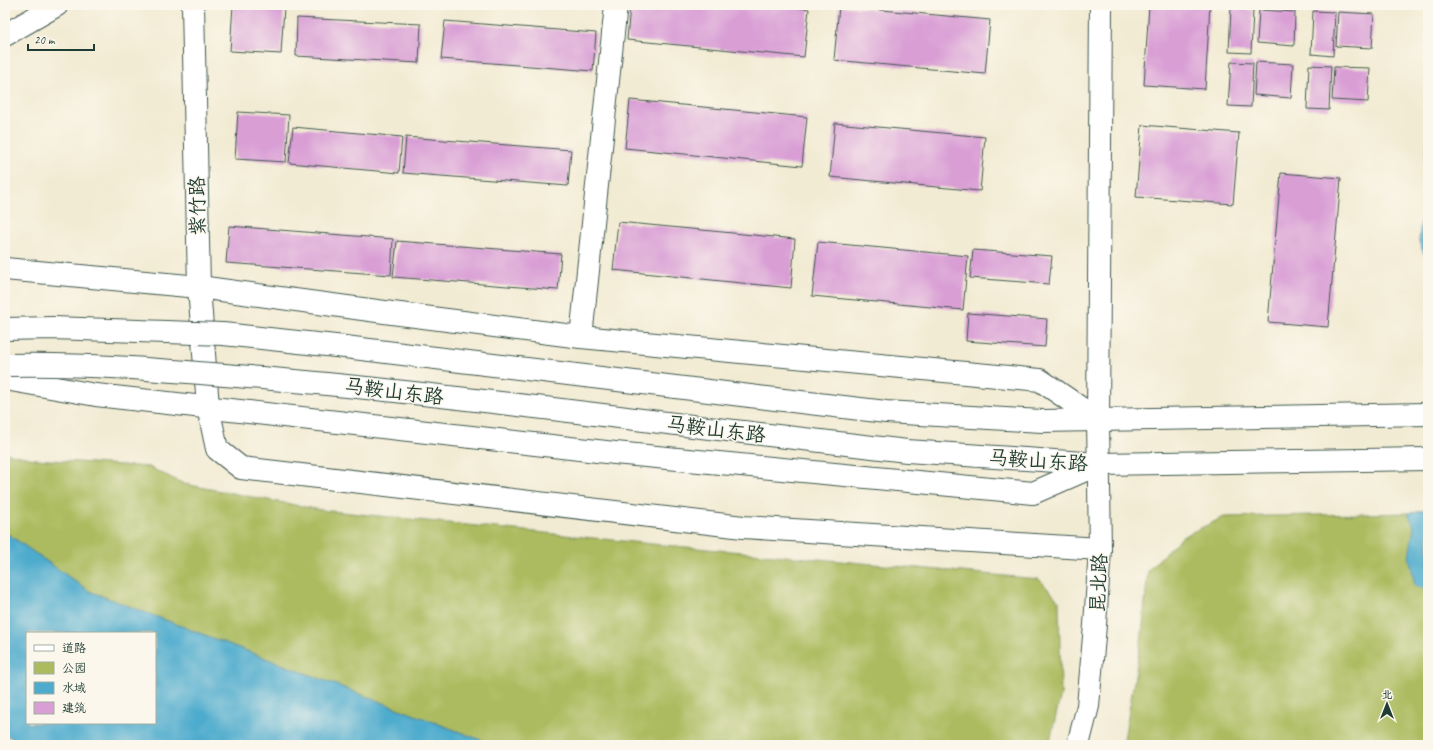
<svg xmlns="http://www.w3.org/2000/svg" width="1433" height="750" viewBox="0 0 1433 750" font-family="Caveat,'LXGW WenKai TC',sans-serif">
  <style>
    .green { fill: #acbb5e; stroke: #667c49 }
    .water { fill: #4eabcd; stroke: #367480; fill-rule: evenodd }
    .building { fill: #d99fd5 }
    .lines { fill: none; stroke-linecap: round; stroke-linejoin: round }
    .street-casing { stroke: #3f574c; stroke-width: 24 }
    .secondary-casing { stroke: #3f574c; stroke-width: 24 }
    .street { stroke: #fff; stroke-width: 22 }
    .secondary { stroke: #fff; stroke-width: 22 }
    .secondary-bridge-casing { stroke: #3f574c; stroke-width: 24; stroke-linecap: butt }
    .secondary-bridge { stroke: #fff; stroke-width: 22 }
    .labels { text-anchor: middle; stroke-width: 3; stroke-linejoin: round; paint-order: stroke }
    .street-label { font-size: 20px; fill: #1f3d34; stroke: #fbf7ec }
  </style>
  <rect width="100%" height="100%" fill="#fbf7ec"/>
  <filter id="ink" filterUnits="userSpaceOnUse"><feTurbulence type="fractalNoise" baseFrequency=".025" numOctaves="2"/><feDisplacementMap in="SourceGraphic" scale="8" xChannelSelector="R" yChannelSelector="G"/><feConvolveMatrix kernelMatrix="1 2 1 2 8 2 1 2 1" color-interpolation-filters="sRGB"/></filter>
  <filter id="wash" filterUnits="userSpaceOnUse"><feTurbulence type="fractalNoise" baseFrequency=".012" numOctaves="4" result="noise"/><feDisplacementMap in="SourceGraphic" scale="16" xChannelSelector="R" yChannelSelector="G"/><feGaussianBlur stdDeviation="0.9" result="paint"/><feColorMatrix in="noise" values="0 0 0 0 0 0 0 0 0 0 0 0 0 0 0 0 0 1.4 0 .05"/><feComposite in="paint" operator="in"/></filter>
  <g filter="url(#wash)">
    <rect width="100%" height="100%" fill="#f2ebd3"/>
    <g class="green">
      <path d="M5,453L35,459L149,467L184,484L321,510L652,544L1039,579L1059,601L1061,694L1049,745H494L89,591L5,532Z"/>
      <path d="M1428,509V745H1123L1142,635L1148,570L1182,537L1224,517L1408,513Z"/>
    </g>
    <g class="water">
      <path d="M1428,133V263L1419,242Z"/>
      <path d="M1428,509V589L1415,586L1409,556L1414,527L1408,513Z"/>
      <path d="M5,532L89,591L494,745H26L5,735ZM27,633H155V723H27Z"/>
    </g>
    <g id="blocks">
      <g class="building">
        <path d="M233,5L284,7L281,54L230,51Z"/>
        <path d="M630,5H771L809,9L804,57L627,40Z"/>
        <path d="M1149,5H1210L1205,89L1144,85Z"/>
        <path d="M839,6L990,20L985,74L834,60Z"/>
        <path d="M1231,8L1253,10L1251,53L1229,52Z"/>
        <path d="M1259,10L1295,12L1294,46L1257,43Z"/>
        <path d="M1313,11L1335,12L1333,56L1311,54Z"/>
        <path d="M1338,12L1374,14L1372,48L1336,46Z"/>
        <path d="M297,18L421,24L419,63L296,56Z"/>
        <path d="M445,21L596,33L593,71L441,59Z"/>
        <path d="M1231,62L1253,63L1251,107L1228,106Z"/>
        <path d="M1256,62L1293,64L1291,98L1254,95Z"/>
        <path d="M1309,65L1331,66L1329,110L1307,109Z"/>
        <path d="M1334,67L1370,68L1368,102L1332,100Z"/>
        <path d="M630,100L807,117L802,166L625,148Z"/>
        <path d="M238,112L289,115L286,162L235,159Z"/>
        <path d="M835,123L985,137L980,191L830,177Z"/>
        <path d="M1142,125L1239,133L1233,204L1136,197Z"/>
        <path d="M293,127L402,137L399,173L289,163Z"/>
        <path d="M406,137L571,150L568,186L403,173Z"/>
        <path d="M1281,173L1341,178L1328,327L1268,322Z"/>
        <path d="M618,222L795,239L791,288L613,270Z"/>
        <path d="M229,226L393,239L391,275L226,263Z"/>
        <path d="M397,241L561,254L558,290L393,277Z"/>
        <path d="M818,242L968,256L963,310L812,296Z"/>
        <path d="M973,250L1052,256L1049,284L970,278Z"/>
        <path d="M968,313L1047,319L1045,347L966,341Z"/>
      </g>
    </g>
  </g>
  <g filter="url(#ink)">
    <use href="#blocks" fill-opacity="0" stroke="#3f574c" stroke-width="1"/>
    <g class="lines">
      <g class="street-casing">
        <g id="street">
          <path d="M5,35L57,5"/>
          <path d="M581,337L616,5"/>
          <path d="M1098,420L1101,5"/>
        </g>
      </g>
      <g class="secondary-casing">
        <g id="secondary">
          <path d="M193,5L199,287L208,407L217,449L241,468L743,527L1100,549"/>
          <path d="M5,269L199,287L392,313L581,337L1040,380L1098,420"/>
          <path d="M5,379L96,395L615,453L1033,493L1099,464"/>
          <path d="M750,396L886,412L1042,421L1428,414"/>
          <path d="M743,432L907,451L1099,464L1428,459"/>
          <path d="M1078,745L1088,706L1095,625L1100,549L1098,420"/>
        </g>
      </g>
      <use href="#street" class="street"/>
      <use href="#secondary" class="secondary"/>
      <g class="secondary-bridge-casing">
        <g id="secondary-bridge">
          <path d="M5,329L53,328L223,334L345,347L750,396"/>
          <path d="M5,365C91,363 176,371 262,378C423,392 583,413 743,432"/>
        </g>
      </g>
      <use href="#secondary-bridge" class="secondary-bridge"/>
    </g>
  </g>
  <g class="labels">
    <g class="street-label">
      <text transform="translate(197 206) rotate(-91)" y="7">紫竹路</text>
      <text transform="translate(394 391) rotate(7)" y="7">马鞍山东路</text>
      <text transform="translate(716 429) rotate(7)" y="7">马鞍山东路</text>
      <text transform="translate(1038 460) rotate(4)" y="7">马鞍山东路</text>
      <text transform="translate(1098 583) rotate(-87)" y="7">昆北路</text>
    </g>
  </g>
  <rect width="1433" height="750" fill="none" stroke="#fbf7ec" stroke-width="20"/>
  <rect x="26" y="632" width="130" height="92" fill="#fbf7ec" stroke="#a3ada2"/>
  <rect x="34" y="645" width="20" height="6" fill="#ffffff" stroke="#a3ada2"/>
  <text x="62" y="652" font-size="12" fill="#1f3d34">道路</text>
  <rect x="34" y="662" width="20" height="12" fill="#acbb5e" stroke="#a3ada2"/>
  <text x="62" y="672" font-size="12" fill="#1f3d34">公园</text>
  <rect x="34" y="682" width="20" height="12" fill="#4eabcd" stroke="#a3ada2"/>
  <text x="62" y="692" font-size="12" fill="#1f3d34">水域</text>
  <rect x="34" y="702" width="20" height="12" fill="#d99fd5" stroke="#a3ada2"/>
  <text x="62" y="712" font-size="12" fill="#1f3d34">建筑</text>
  <g transform="translate(1387 704)" stroke="#fbf7ec" stroke-width="3" paint-order="stroke">
  <path d="M0-3L7 15L0 10L-7 15Z" fill="#1f3d34"/>
  <text y="-6" font-size="11" font-weight="bold" text-anchor="middle" fill="#1f3d34">北</text>
  </g>
  <path d="M28 44v6h66v-6" fill="none" stroke="#1f3d34" stroke-width="2"/>
  <text x="34" y="44" font-size="12" fill="#1f3d34" stroke="#fbf7ec" stroke-width="3" paint-order="stroke">20 m</text>
</svg>
